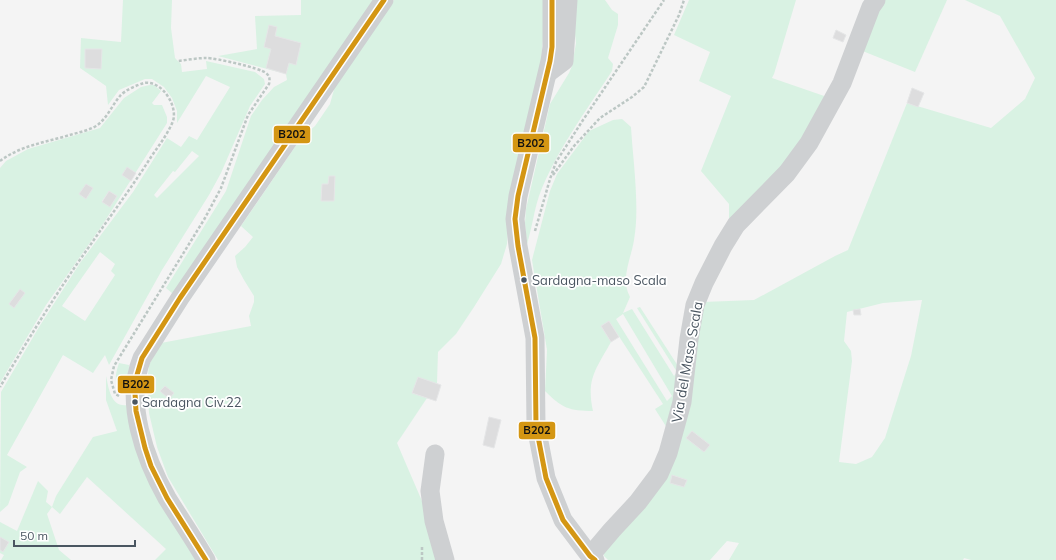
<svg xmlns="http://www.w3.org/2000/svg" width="1056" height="560" viewBox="0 0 1056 560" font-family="Mulish,sans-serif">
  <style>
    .green { fill: #d9f2e3; fill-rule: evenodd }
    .building { fill: #ddddde; stroke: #e5e6e7 }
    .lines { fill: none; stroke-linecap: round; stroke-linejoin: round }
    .path { stroke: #bcc7c4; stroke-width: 2.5; stroke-dasharray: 3 2; stroke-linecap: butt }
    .minor { stroke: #ced0d2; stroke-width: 19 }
    .bus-1-casing { stroke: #fff; stroke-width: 8 }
    .bus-1 { stroke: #d49613; stroke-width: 5 }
    .bus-dot { fill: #4a5661; stroke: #fff; stroke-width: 1.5 }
    .labels { text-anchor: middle; stroke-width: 3.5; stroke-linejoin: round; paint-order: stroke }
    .bus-label { font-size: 13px; fill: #4a5661; stroke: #fff; text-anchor: start }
    .street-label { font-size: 14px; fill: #4a5661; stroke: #fff }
    .line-badge { stroke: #fff; stroke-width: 1.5 }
    .pale-badge-label { font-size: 11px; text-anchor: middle; font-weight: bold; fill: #111 }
  </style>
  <rect width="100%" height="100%" fill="#f4f4f4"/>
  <g class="green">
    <path d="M123,0H172L171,28L175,58L181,64L182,72L207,69L206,61L255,72L264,79L265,84L250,106L221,173L209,195L162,270L109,365L105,355L93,373L63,355L7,455L27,467L20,472L8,505L0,512L1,392L39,327L80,263L133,192L167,138L181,147L189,136L197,140L230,87L206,76L177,123V111L172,98L164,87L152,79H145L119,90L108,105L106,86L80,68L81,38L121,42ZM192,151L199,156L157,198L154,195L173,171L175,172ZM100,252L115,264L111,271L115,275L85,321L62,306Z"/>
    <path d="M301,0H374L173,294L166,288L226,191L251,116L262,100L274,87L287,80L286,74L218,56L257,49L255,16L301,15Z"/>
    <path d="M394,0H544V26L541,63L510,205L507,244L501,264L474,307L456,334L438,352L437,383L397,443L428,515L439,560H218L168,477L157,447L149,413L147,384L149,365L161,343L251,326L249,316L254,302V296L244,280L237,267L235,256L245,247L253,237L241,226L301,138L315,126L330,104L335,86ZM329,176H335L334,201H321L322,184H328Z"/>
    <path d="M575,0H605L612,10L618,14V25L608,58L613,64L612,71C586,111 556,151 539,196C534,211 532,228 527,244L525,223L526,209L550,104L569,73L572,66L576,43L574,25Z"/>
    <path d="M689,0H796L774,74L772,78L830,98L797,154L729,221V204L701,171L731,96L699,81L710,52L674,35Z"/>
    <path d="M882,0H947L915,72L860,50Z"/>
    <path d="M965,0H1056V560H971L964,558L963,560H729L739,543L727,541L710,560H608L604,556V551L646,498L703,302L754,300L835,256L848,250L907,103L991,128L1025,99L1035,78L1000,16ZM922,300L911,356L885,438L872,457L856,464L839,462L852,361L851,351L844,341L847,312L883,303Z"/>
    <path d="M150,85H154L161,91L152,103L154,105H162L167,117V123L103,224L46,305L0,383V168L6,161L28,149L100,128L124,98L141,87ZM109,191L117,196L110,206L102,201Z"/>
    <path d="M622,119L631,127C633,161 640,207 634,240C631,259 620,279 630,297L623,313L632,309L674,376L677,372L637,308L640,307L678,366L669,431L655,409L663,404L609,321L601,326L611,342C596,369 586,379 593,411C569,411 562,408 545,391L547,350L532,260L550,191L557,174L589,131L613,120ZM623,314L672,396L667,401L616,319Z"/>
    <path d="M119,363L129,365L128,391L118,388C114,379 116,372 119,363Z"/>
    <path d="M106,376C109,389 111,408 128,405L196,560H155L166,549L87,477L60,514L52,507L47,514L59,550L71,560H1L4,555L0,553V522L17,531L38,481L48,491L46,502L52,507L56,496L93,437L117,431L106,400Z"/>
  </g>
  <g class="building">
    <path d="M269,25L277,27L275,36L301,43L296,65L289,63L286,74L266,68L271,49L264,47Z"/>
    <path d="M836,30L846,35L843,42L833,38Z"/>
    <path d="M85,49H102L101,69L85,68Z"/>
    <path d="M912,88L924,93L918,107L907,103Z"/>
    <path d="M127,167L136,173L131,181L122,175Z"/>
    <path d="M329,176H335L334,201H321L322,184H328Z"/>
    <path d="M86,184L93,188L86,199L79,194Z"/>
    <path d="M109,191L117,196L110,207L102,202Z"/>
    <path d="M20,289L25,293L14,308L9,304Z"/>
    <path d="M860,309L861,315H854L853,310Z"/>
    <path d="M609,321L619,337L611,342L601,326Z"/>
    <path d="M418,377L441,385L436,401L412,393Z"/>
    <path d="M165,386L174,393L169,399L160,391Z"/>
    <path d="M489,417L501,420L494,448L483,445Z"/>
    <path d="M692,431L710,445L704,452L686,438Z"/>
    <path d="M672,475L687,480L684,487L670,483Z"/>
    <path d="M0,537L9,542L3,552L0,550Z"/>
  </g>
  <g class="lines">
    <g class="path">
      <path d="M0,161C21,145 48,142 73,134C81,132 89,130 96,126C107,119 112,105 120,96C125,90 137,85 144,83C162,80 178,106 173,121C168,134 159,145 151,157C132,187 111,215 91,244C58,290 29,338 0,387"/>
      <path d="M553,175L574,146L600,118L632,97L644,87L679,15L684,0"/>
      <path d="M535,231L550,179L556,162L583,120L664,0"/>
      <path d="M119,396L115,394L111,380L114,366L205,218L221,188L248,115L269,84C270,80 270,76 266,73C260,68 216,58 206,58C197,58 187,60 178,61"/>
      <path d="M422,560V545"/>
    </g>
    <g class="minor">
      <path d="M552,0V47L550,61L518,196L515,219L518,246L535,338L536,426L546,478L563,520L590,556L595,560"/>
      <path d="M548,73L564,61L568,0"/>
      <path d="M435,454L430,491L434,521L445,560"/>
      <path d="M590,556L612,530L638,502L659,474L668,453L682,402L689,339L695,305L704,283L723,246L736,225L787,173L809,143L842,83L871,7L876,0"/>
      <path d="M206,560C194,539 180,519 167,498C145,459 124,402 142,358L180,298L384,0"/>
    </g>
    <g class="bus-1-casing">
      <g id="bus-1">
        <path d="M552,0V47L550,61L518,196L515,219L518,246L535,338L536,426L546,478L563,520L590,556L595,560"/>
        <path d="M206,560L167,498L151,466L145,448L136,411L135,393L137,375L142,358L180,298L384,0"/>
      </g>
    </g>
    <use href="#bus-1" class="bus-1"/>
  </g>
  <g class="bus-dot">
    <circle cx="524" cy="280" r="3.5"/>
    <circle cx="135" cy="402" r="3.5"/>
  </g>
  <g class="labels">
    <g class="bus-label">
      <text x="532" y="285">Sardagna-maso Scala</text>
      <text x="142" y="407">Sardagna Civ.22</text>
    </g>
    <g class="street-label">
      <text transform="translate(687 362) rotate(-80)" y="5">Via del Maso Scala</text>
    </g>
  </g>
  <g class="line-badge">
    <rect x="273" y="125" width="38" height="19" rx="4" fill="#d49613"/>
    <rect x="512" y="133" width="38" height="20" rx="4" fill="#d49613"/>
    <rect x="117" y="375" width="38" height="19" rx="4" fill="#d49613"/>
    <rect x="518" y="421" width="38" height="19" rx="4" fill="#d49613"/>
  </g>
  <g class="pale-badge-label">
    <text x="292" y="138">B202</text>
    <text x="531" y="147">B202</text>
    <text x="136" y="388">B202</text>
    <text x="537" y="434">B202</text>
  </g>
  <path d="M14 540v6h121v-6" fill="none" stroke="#4a5661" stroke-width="2"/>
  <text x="20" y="540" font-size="12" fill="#4a5661" stroke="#ffffff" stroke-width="3" paint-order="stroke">50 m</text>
</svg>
